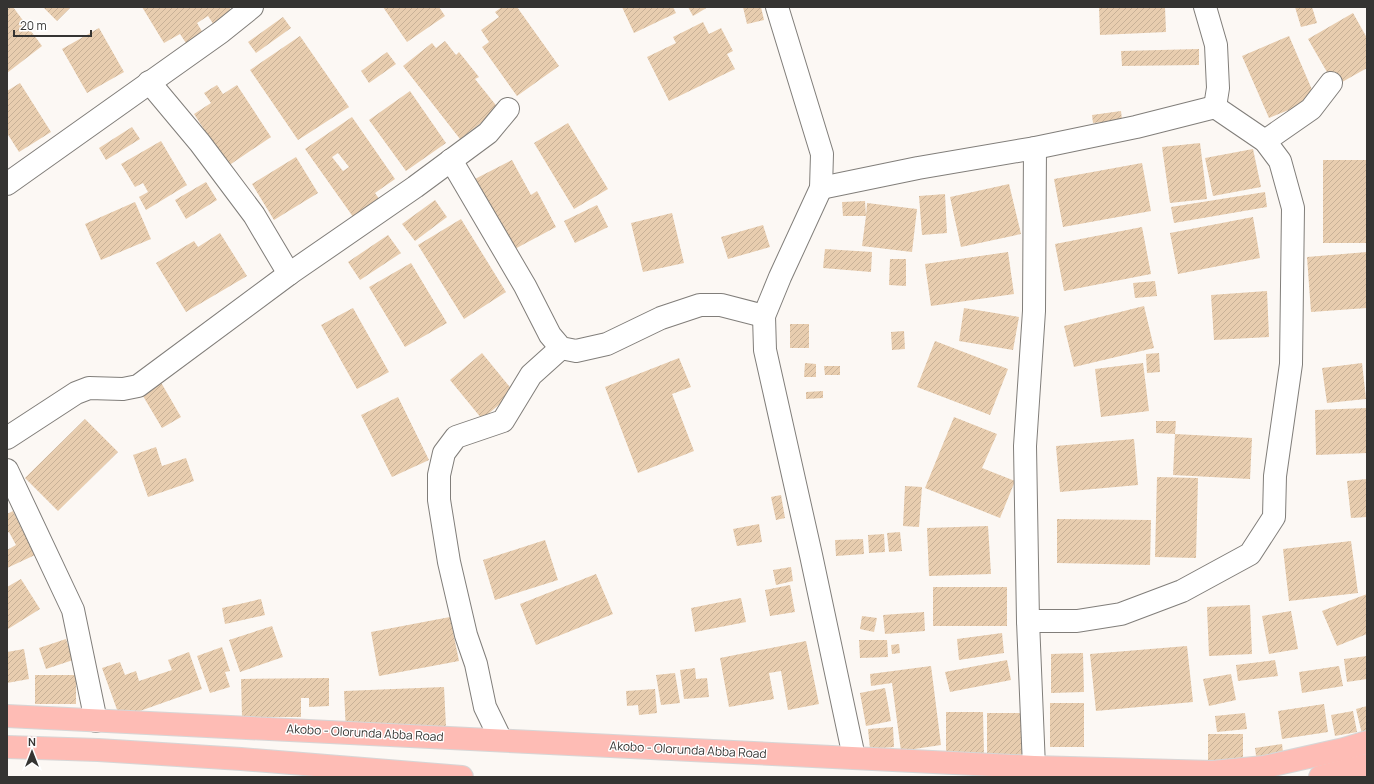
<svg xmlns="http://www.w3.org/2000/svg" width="1374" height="784" viewBox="0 0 1374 784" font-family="Manrope,sans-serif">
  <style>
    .building { fill: url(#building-hatch); fill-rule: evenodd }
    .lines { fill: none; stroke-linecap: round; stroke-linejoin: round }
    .minor-casing { stroke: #817e7a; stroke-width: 24 }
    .major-casing { stroke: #d7d6d6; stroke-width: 24 }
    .minor { stroke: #fff; stroke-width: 22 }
    .major { stroke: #febcb5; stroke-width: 22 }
    .labels { text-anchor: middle; stroke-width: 3; stroke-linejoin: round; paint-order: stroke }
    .street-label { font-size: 12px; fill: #353432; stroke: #fff }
  </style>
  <defs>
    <pattern id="building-hatch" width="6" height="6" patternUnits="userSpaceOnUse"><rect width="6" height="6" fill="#e8cdaf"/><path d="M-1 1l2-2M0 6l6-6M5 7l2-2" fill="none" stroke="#c8b197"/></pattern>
  </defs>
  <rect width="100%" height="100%" fill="#fcf8f4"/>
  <g class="building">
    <path d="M9,7H13L42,46L7,73V8Z"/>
    <path d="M43,7H71L57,21Z"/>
    <path d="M142,7H229L233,13L214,25L208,16L197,23L203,33L186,43L180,34L164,43Z"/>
    <path d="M383,7H439L445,16L407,42Z"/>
    <path d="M502,7H517L559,66L517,96L482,47L489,42L481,30L499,17L495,12Z"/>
    <path d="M622,7H673L676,13L634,33Z"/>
    <path d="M688,7H708L693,16Z"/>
    <path d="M743,7H761L764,20L747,24Z"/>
    <path d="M1099,7H1165L1166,32L1100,35Z"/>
    <path d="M1295,7H1312L1317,23L1301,27Z"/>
    <path d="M1353,13L1367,38V68L1335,86L1308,39Z"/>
    <path d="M283,17L291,28L256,53L248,42Z"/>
    <path d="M703,22L709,34L721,28L733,51L727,54L735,69L669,101L647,57L676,43L673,37Z"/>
    <path d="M99,28L124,72L87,93L62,49Z"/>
    <path d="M300,36L349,107L298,140L250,70Z"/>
    <path d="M1289,36L1316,99L1269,118L1242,56Z"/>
    <path d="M445,41L456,55L459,52L479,77L475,79L499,109L460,139L403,66L432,43L436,48Z"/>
    <path d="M1199,49V65L1122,66L1121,51Z"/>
    <path d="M387,52L396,64L369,83L361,71Z"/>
    <path d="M20,83L51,132L19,152L7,133V91Z"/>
    <path d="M217,85L223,94L237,85L271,137L228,166L194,114L211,103L204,93Z"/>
    <path d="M410,91L446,143L406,171L369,120Z"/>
    <path d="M1121,111L1122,120L1093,123L1092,115Z"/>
    <path d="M352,117L395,179L375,193L382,203L356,221L305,149ZM338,153L349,167L343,171L332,157Z"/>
    <path d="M568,123L608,189L574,209L534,143Z"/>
    <path d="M132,127L140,139L106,160L99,148Z"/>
    <path d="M161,141L187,185L146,210L139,197L148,192L143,183L135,187L121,164Z"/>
    <path d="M1200,143L1207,199L1170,203L1162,147Z"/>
    <path d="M1253,149L1261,187L1213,196L1205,158Z"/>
    <path d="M296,157L318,193L274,220L252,184Z"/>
    <path d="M512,160L531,195L537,191L556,227L511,251L473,180Z"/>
    <rect x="1323" y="160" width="44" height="83"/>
    <path d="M1142,163L1151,211L1063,227L1054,179Z"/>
    <path d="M206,182L217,200L186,219L175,200Z"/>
    <path d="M1009,184L1021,234L961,247L950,197Z"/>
    <path d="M1265,192L1267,207L1174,223L1171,207Z"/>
    <path d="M945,194L947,233L922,235L919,196Z"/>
    <path d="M435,200L447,217L415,241L402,224Z"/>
    <path d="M865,201L866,216L867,203L917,209L912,252L862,246L866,216H843L842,202Z"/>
    <path d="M135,202L151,239L101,260L85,224Z"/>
    <path d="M597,205L608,227L575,243L564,221Z"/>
    <path d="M672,213L684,263L643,272L631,223Z"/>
    <path d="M1253,217L1260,258L1178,274L1170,233Z"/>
    <path d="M461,219L506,292L464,319L418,245Z"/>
    <path d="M763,225L770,247L728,259L721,237Z"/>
    <path d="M1142,227L1151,274L1064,291L1055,244Z"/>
    <path d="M220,233L247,276L186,312L156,263L194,241L198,247Z"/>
    <path d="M388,235L401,253L360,280L348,262Z"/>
    <path d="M825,249L872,252L871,272L823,268Z"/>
    <path d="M1008,252L1014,294L931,306L925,264Z"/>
    <path d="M1367,252V308L1311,312L1307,257Z"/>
    <path d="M890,259H906V286L889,285Z"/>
    <path d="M411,263L447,323L405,347L369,287Z"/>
    <path d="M1155,281L1157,296L1135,298L1133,283Z"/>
    <path d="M1267,291L1269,337L1214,340L1211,295Z"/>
    <path d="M1144,306L1154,348L1074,367L1064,326Z"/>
    <path d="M353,308L389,372L357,389L321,325Z"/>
    <path d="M964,308L1019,317L1013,350L959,341Z"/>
    <rect x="790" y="324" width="19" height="24"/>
    <path d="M904,331L905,349L892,350L891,332Z"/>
    <path d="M935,341L1008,369L990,415L917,387Z"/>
    <path d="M482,353L514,392L482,419L450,380Z"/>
    <path d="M1159,353L1160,372L1147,373L1146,354Z"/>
    <path d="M679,358L691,387L672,394L694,451L638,473L605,387Z"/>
    <path d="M805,363L816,364V377H804Z"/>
    <path d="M1143,363L1149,411L1101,417L1095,369Z"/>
    <path d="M1362,363L1366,399L1327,403L1322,368Z"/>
    <path d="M824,366H840V375H825Z"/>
    <path d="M159,379L181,417L162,428L140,391Z"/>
    <path d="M823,391V398L806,399V392Z"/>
    <path d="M398,397L429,460L392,477L361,415Z"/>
    <path d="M1367,408V453L1316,455L1315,410Z"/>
    <path d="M954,417L997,434L982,468L1015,481L1000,518L925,488Z"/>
    <path d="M85,419L118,452L58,511L25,478Z"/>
    <path d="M1156,421H1176L1175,434L1156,433Z"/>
    <path d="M1175,434L1252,438L1250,479L1173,475Z"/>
    <path d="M1134,439L1138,485L1060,492L1056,446Z"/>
    <path d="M156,447L162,466L186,458L194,481L148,497L133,455Z"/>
    <path d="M1157,477L1198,478L1196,558L1155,557Z"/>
    <path d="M1367,479V517L1351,518L1347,481Z"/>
    <path d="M905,486L922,487L919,527L903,526Z"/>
    <path d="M781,495L785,518L776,520L771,497Z"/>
    <path d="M13,511L35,555L7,568V550L16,545L9,532L7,533V514Z"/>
    <path d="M1057,519L1151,520L1150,565L1057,563Z"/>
    <path d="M759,524L762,542L737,546L733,529Z"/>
    <path d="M988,526L991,574L929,576L927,528Z"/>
    <path d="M900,532L902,551L889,552L887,533Z"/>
    <path d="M884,534L885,552L869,553L868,535Z"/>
    <path d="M863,539L864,554L836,556L835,540Z"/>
    <path d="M545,540L558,580L495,600L483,560Z"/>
    <path d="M1351,541L1358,593L1289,601L1283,549Z"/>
    <path d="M791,567L793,581L776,585L773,570Z"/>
    <path d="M596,574L613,614L536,645L520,604Z"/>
    <path d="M21,579L40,609L8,629L7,587Z"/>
    <path d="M790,585L795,612L770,616L765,590Z"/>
    <rect x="933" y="587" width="74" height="39"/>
    <path d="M1367,594V634L1337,646L1322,611Z"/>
    <path d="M741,598L746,622L695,632L691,608Z"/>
    <path d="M261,599L265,615L225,624L222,608Z"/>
    <path d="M1250,605L1252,654L1209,656L1207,607Z"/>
    <path d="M1291,611L1298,649L1269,654L1262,616Z"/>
    <path d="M924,612L925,631L885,634L883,615Z"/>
    <path d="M862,616L877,618L874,632L860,629Z"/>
    <path d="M450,617L459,661L379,676L371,632Z"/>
    <path d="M272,626L283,657L240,672L229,640Z"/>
    <path d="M1002,633L1004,653L959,660L957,639Z"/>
    <path d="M66,639L73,660L46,669L39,648Z"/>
    <path d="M859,640H887L888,657L860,658Z"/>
    <path d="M806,641L819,704L788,710L781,671L769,673L774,699L729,707L720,658Z"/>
    <path d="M899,644L900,653L892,654L891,645Z"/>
    <path d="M1187,646L1193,702L1096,711L1090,654Z"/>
    <path d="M222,647L230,671L225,672L230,687L210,693L197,656Z"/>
    <path d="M24,649L29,679L7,683V652Z"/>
    <path d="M189,652L202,689L120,718L102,668L120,662L125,675L136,671L139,681L172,670L168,660Z"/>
    <path d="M1083,653L1084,692L1051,693V654Z"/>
    <path d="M1367,656V679L1347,682L1344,659Z"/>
    <path d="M1007,660L1011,680L950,692L945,672Z"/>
    <path d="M1275,660L1278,676L1238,681L1236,665Z"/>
    <path d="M931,666L941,745L901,751L892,683L871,686L870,674Z"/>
    <path d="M1339,666L1343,686L1302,693L1299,672Z"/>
    <path d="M695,668L696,679L707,678L709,697L684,699L680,670Z"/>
    <path d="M675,673L680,703L661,705L656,675Z"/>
    <path d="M1231,674L1236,700L1209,706L1203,679Z"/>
    <rect x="35" y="675" width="41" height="29"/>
    <path d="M329,678V706L309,707V698H301V717H242L241,679Z"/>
    <path d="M444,687L446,727L346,732L344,691Z"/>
    <path d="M885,688L891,721L866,726L860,693Z"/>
    <path d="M655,689L657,713L639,715L638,705L627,706L626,691Z"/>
    <rect x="1050" y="703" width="34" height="44"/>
    <path d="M1324,704L1328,732L1282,739L1278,711Z"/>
    <path d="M1367,706V733L1362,734L1356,709Z"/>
    <path d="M1353,711L1357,732L1335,736L1331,715Z"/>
    <path d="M946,712H983L984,755H946Z"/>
    <rect x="987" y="713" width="35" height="42"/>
    <path d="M1245,713L1247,729L1217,732L1215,716Z"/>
    <path d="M893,727L894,747L870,749L868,729Z"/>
    <rect x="1208" y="734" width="35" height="32"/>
    <path d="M1282,744L1284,760L1257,763L1255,748Z"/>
  </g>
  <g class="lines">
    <g class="minor-casing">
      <g id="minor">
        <path d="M777,7L822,154L821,188L780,277L764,316L765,350L811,555L854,757"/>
        <path d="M1205,7L1216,45L1218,88L1215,107"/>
        <path d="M149,82L200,143L254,215L289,274"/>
        <path d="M1265,141L1311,109L1331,83"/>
        <path d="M451,160L525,286L550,335L561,348L576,351L607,344L661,318L700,305H721L764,316"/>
        <path d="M7,184L221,32L252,7"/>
        <path d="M821,188L918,168L1035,148L1136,127L1215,107L1265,141L1280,161L1293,208L1291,364L1275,476L1274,517L1250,554L1182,591L1121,614L1077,621H1028"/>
        <path d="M7,438L76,393L89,388L123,389L138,386L289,274L415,187L488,133L508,109"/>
        <path d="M7,470L73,610L96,721"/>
        <path d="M501,740L485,707L476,664L466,635L449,562L439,500V475L444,453L456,437L503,421L531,375L561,348"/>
        <path d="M1034,767L1028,621L1025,446L1034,311L1035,148"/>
      </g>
    </g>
    <g class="major-casing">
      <g id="major">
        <path d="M7,716L1034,767L1213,772L1264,767L1344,749L1367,742"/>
        <path d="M7,747L98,750L241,759L462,777"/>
        <path d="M1320,777L1367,765"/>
      </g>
    </g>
    <use href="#minor" class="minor"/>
    <use href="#major" class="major"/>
  </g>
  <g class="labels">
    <g class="street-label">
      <text transform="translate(365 733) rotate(3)" y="4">Akobo - Olorunda Abba Road</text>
      <text transform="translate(688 750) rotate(3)" y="4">Akobo - Olorunda Abba Road</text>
    </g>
  </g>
  <rect width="1374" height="784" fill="none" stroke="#353432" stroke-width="16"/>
  <g transform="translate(32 752)" stroke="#ffffff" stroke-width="3" paint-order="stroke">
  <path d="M0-3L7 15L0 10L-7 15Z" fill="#353432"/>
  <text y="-6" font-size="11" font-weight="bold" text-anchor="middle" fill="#353432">N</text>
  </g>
  <path d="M14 30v6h77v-6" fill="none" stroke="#353432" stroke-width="2"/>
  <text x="20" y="30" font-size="12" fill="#353432" stroke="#ffffff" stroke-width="3" paint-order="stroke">20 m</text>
</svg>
